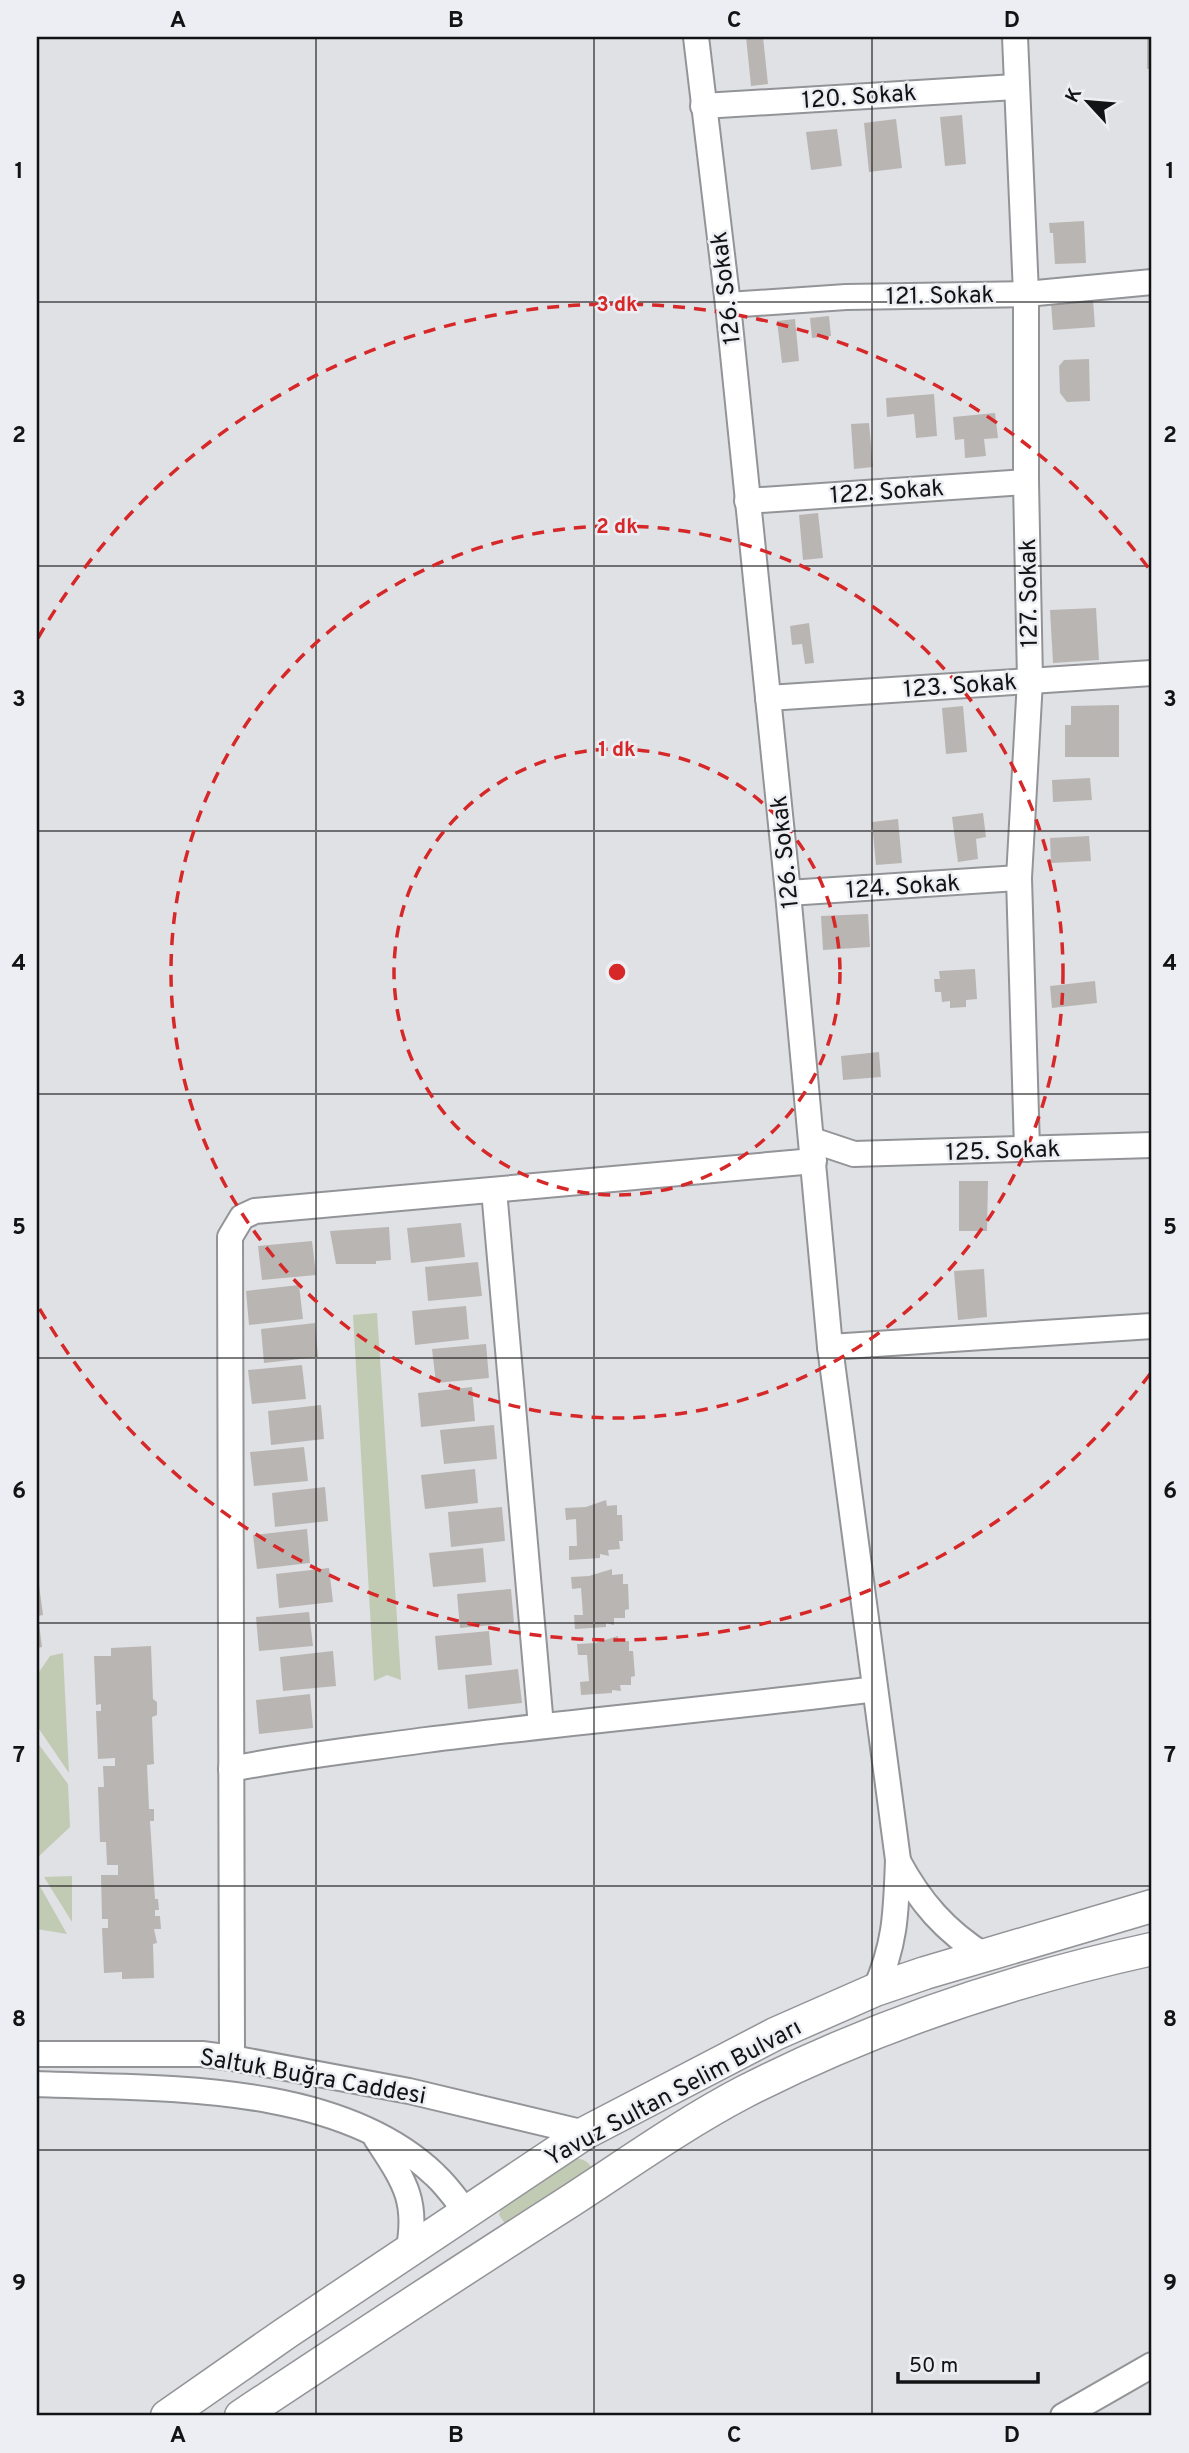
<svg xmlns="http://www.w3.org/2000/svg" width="1189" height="2453" viewBox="0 0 1189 2453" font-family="Overpass,sans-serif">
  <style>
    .green { fill: #c1cbb4 }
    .building { fill: #b9b5b2 }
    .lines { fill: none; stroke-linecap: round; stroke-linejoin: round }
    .minor-casing { stroke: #939498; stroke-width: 28 }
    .major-casing { stroke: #939498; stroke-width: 35 }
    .minor { stroke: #fff; stroke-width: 24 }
    .major { stroke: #fff; stroke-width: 32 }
    .grid { fill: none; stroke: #121314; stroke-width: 2; stroke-opacity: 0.55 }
    .ring { fill: none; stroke: #d62828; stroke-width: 3.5; stroke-dasharray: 12 9 }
    .labels { text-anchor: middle; stroke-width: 5; stroke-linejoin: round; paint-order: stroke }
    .street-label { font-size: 24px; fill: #121314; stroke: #edeef3 }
    .centre { fill: #d62828; stroke: #edeef3; stroke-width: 3.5 }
    .ring-label { font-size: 21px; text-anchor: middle; font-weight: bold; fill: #d62828; stroke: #edeef3; stroke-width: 5; stroke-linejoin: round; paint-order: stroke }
    .neatline { fill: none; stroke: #121314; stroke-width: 2.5 }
    .grid-label { font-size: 23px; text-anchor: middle; font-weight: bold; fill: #121314 }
  </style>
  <rect width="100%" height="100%" fill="#e0e1e5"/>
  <g class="green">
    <path d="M377,1313L401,1680L387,1675L374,1681L353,1315Z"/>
    <path d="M63,1653L69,1773L37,1726V1675L50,1656Z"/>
    <path d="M37,1742L68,1784L70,1827L37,1858Z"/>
    <path d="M72,1876V1922L44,1877Z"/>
    <path d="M37,1881L67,1934L37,1929Z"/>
    <path d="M571,2158C582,2158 591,2161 593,2173L506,2225L499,2215L502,2203Z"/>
  </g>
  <g class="building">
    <path d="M746,37H763L768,84L751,86Z"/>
    <rect x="1147" y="37" width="5" height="32"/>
    <path d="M962,115L966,164L945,166L940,117Z"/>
    <path d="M896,119L902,168L869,172L864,123Z"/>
    <path d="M837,129L842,166L811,170L806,132Z"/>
    <path d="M1084,221L1086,263L1055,264L1053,233H1050L1049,223Z"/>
    <path d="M1093,300L1095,327L1053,330L1051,303Z"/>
    <path d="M829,316L831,336L812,338L810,318Z"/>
    <path d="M795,319L799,361L782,363L777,321Z"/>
    <path d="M1089,359L1090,401L1067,402L1060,393L1059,366L1064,360Z"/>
    <path d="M934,394L937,436L916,438L914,414L887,417L886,398Z"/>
    <path d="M995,413L998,438L984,439L986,456L965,458L964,439L955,440L953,417Z"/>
    <path d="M869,423L873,467L854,469L851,424Z"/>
    <path d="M818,513L823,558L803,560L799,515Z"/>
    <path d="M1096,608L1099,660L1053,663L1050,610Z"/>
    <path d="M809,623L814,663L805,664L802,644L792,645L790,626Z"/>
    <path d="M1119,705V757H1065V725H1071V706Z"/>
    <path d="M963,706L967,752L946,754L942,708Z"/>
    <path d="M1090,778L1092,800L1053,802L1052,780Z"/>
    <path d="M983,813L986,837L976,839L978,859L958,862L952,817Z"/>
    <path d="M898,819L902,863L876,865L872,822Z"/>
    <path d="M1089,836L1091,861L1051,863L1050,838Z"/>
    <path d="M868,914L870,947L823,950L821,916Z"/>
    <path d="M975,969L977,999L966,1000V1007L950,1008V1001L942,1002L941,992H935L934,979H940L939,971Z"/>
    <path d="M1095,981L1097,1003L1052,1008L1050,986Z"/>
    <path d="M879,1052L881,1077L843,1080L841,1056Z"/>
    <path d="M959,1181H988L987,1231H959Z"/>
    <path d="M461,1223L465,1257L411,1263L407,1228Z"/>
    <path d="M389,1227L391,1260L376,1261V1264H336L330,1231Z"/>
    <path d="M312,1241L316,1275L262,1280L258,1246Z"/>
    <path d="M478,1262L482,1296L428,1301L425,1267Z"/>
    <path d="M984,1269L987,1317L958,1320L954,1271Z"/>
    <path d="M299,1285L303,1319L249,1325L246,1291Z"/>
    <path d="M466,1306L469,1339L415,1345L412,1311Z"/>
    <path d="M315,1323L318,1357L264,1363L261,1329Z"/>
    <path d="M486,1344L489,1378L436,1383L432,1349Z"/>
    <path d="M302,1365L306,1399L252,1404L248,1370Z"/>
    <path d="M472,1387L475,1421L421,1427L418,1393Z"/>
    <path d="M321,1405L324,1439L271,1445L268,1411Z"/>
    <path d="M494,1425L497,1459L444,1464L440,1430Z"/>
    <path d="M304,1447L308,1481L254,1486L250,1452Z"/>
    <path d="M475,1469L478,1503L425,1509L421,1475Z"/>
    <path d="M325,1487L328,1521L275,1527L272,1493Z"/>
    <path d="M606,1500L607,1506L617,1505V1515H622L623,1541H619L620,1549L608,1550L609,1556L600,1554V1558L569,1560V1546H577L576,1519L566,1520L565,1508L586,1507Z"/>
    <path d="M502,1507L505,1541L451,1547L448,1512Z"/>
    <path d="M307,1529L310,1563L257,1569L253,1535Z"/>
    <path d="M483,1548L486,1582L433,1587L429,1553Z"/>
    <path d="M329,1568L333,1602L279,1608L276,1574Z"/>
    <path d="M612,1569V1575L623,1574V1584H628L629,1609L625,1610V1618H614V1625L606,1623V1627L575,1629L574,1615H583L581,1588L572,1589L571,1577L589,1576Z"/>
    <path d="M37,1585H39L43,1615L38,1616L42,1647L37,1648Z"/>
    <path d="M511,1589L514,1623L460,1628L457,1594Z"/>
    <path d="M309,1612L313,1646L259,1651L256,1617Z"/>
    <path d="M489,1631L492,1665L438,1670L435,1636Z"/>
    <path d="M618,1636V1642L629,1641V1651H633L635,1676L631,1677V1685H620L621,1691L612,1690V1693L581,1695L580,1682L589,1681L587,1655H578L577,1644L595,1643Z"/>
    <path d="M151,1646L153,1699L157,1702V1715L152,1717L154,1764L147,1765L149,1809H154V1821H150L155,1899H158L159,1910H155V1916H160L161,1929H154L157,1943L153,1944L154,1978L122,1979V1972L104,1973L102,1928H108V1919H102L101,1875H118V1865H107L106,1842H100L98,1787H104L103,1766H115V1758L98,1759L96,1711H101V1704L96,1705L94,1656H111V1648Z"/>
    <path d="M333,1651L336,1686L283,1691L280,1657Z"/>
    <path d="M518,1669L522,1703L468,1709L465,1675Z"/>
    <path d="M310,1694L313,1728L259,1734L256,1700Z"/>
  </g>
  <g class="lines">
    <g class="minor-casing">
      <g id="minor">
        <path d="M696,37L728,305L788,893L830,1347L1152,1326"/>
        <path d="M1015,37L1026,294V482L1030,680L1019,878L1027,1149"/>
        <path d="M703,106L1015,87"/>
        <path d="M728,305L846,297L1026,294L1152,282"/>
        <path d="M747,501L1026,482"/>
        <path d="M768,698L1152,673"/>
        <path d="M788,893L1019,878"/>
        <path d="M812,1140L854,1154L1152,1145"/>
        <path d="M494,1190L541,1726"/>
        <path d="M830,1347L898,1860C896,1911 896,1943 875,1990"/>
        <path d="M231,1769C296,1756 361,1749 426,1740C576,1721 726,1708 875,1689"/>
        <path d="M898,1861C920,1902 945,1931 985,1956"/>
        <path d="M37,2054H202L232,2058L409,2091L585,2133"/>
        <path d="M232,2058L230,1237L242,1217L255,1211L814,1161"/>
        <path d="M37,2084C162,2089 338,2082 435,2175C447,2186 456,2199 466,2212"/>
        <path d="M376,2138C404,2181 419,2200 408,2253"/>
        <path d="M1063,2416L1152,2365"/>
      </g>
    </g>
    <g class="major-casing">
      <g id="major">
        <path d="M167,2416L286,2333L585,2133L775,2034L875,1990L925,1973L1152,1906"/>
        <path d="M241,2416C348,2345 456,2274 564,2205C623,2167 681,2125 744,2092C873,2026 1011,1980 1152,1949"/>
      </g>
    </g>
    <use href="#minor" class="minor"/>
    <use href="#major" class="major"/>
  </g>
  <path class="grid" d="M316,37V2416M594,37V2416M872,37V2416M37,302H1152M37,566H1152M37,831H1152M37,1094H1152M37,1358H1152M37,1623H1152M37,1886H1152M37,2150H1152"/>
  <g class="ring">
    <circle cx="617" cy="972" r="223"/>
    <circle cx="617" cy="972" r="446"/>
    <path d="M1150 1374A668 668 0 0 1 38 1306M38 638A668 668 0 0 1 1150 570"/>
  </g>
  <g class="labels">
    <g class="street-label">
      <text transform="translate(859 96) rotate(-4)" y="8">120. Sokak</text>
      <text transform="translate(725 288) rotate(-97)" y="8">126. Sokak</text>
      <text transform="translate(940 295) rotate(-1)" y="8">121. Sokak</text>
      <text transform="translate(887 491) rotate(-4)" y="8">122. Sokak</text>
      <text transform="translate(1028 593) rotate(-91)" y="8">127. Sokak</text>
      <text transform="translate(960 685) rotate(-4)" y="8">123. Sokak</text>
      <text transform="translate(784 852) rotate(-96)" y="8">126. Sokak</text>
      <text transform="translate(903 886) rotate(-4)" y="8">124. Sokak</text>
      <text transform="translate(1003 1150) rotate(-2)" y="8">125. Sokak</text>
      <text transform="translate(313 2076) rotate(10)" y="8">Saltuk Buğra Caddesi</text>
      <text transform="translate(673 2092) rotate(-28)" y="8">Yavuz Sultan Selim Bulvarı</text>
    </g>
  </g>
  <circle cx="617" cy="972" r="10" class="centre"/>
  <g class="ring-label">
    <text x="617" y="311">3 dk</text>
    <text x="617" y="533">2 dk</text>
    <text x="617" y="756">1 dk</text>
  </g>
  <rect width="1189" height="2453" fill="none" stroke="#edeef3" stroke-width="77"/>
  <g transform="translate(1088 102) rotate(296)" stroke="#edeef3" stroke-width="5" paint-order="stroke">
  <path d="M0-5L12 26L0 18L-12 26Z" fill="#121314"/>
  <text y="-10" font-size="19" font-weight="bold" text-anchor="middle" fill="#121314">K</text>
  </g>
  <path d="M898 2372v10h140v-10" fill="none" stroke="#121314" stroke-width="3.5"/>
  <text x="909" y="2372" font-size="21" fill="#121314" stroke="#edeef3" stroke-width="5" paint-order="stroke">50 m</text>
  <rect x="38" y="38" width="1112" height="2376" class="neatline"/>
  <g class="grid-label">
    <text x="178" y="27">A</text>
    <text x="456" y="27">B</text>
    <text x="734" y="27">C</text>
    <text x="1012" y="27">D</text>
    <text x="19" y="178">1</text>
    <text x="1170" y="178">1</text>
    <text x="19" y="442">2</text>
    <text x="1170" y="442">2</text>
    <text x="19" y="706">3</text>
    <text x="1170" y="706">3</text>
    <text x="19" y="970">4</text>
    <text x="1170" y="970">4</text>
    <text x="19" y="1234">5</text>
    <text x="1170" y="1234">5</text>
    <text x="19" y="1498">6</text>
    <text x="1170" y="1498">6</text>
    <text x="19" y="1762">7</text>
    <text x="1170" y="1762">7</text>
    <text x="19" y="2026">8</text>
    <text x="1170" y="2026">8</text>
    <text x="19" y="2290">9</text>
    <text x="1170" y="2290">9</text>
    <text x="178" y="2442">A</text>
    <text x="456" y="2442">B</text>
    <text x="734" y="2442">C</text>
    <text x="1012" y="2442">D</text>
  </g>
</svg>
